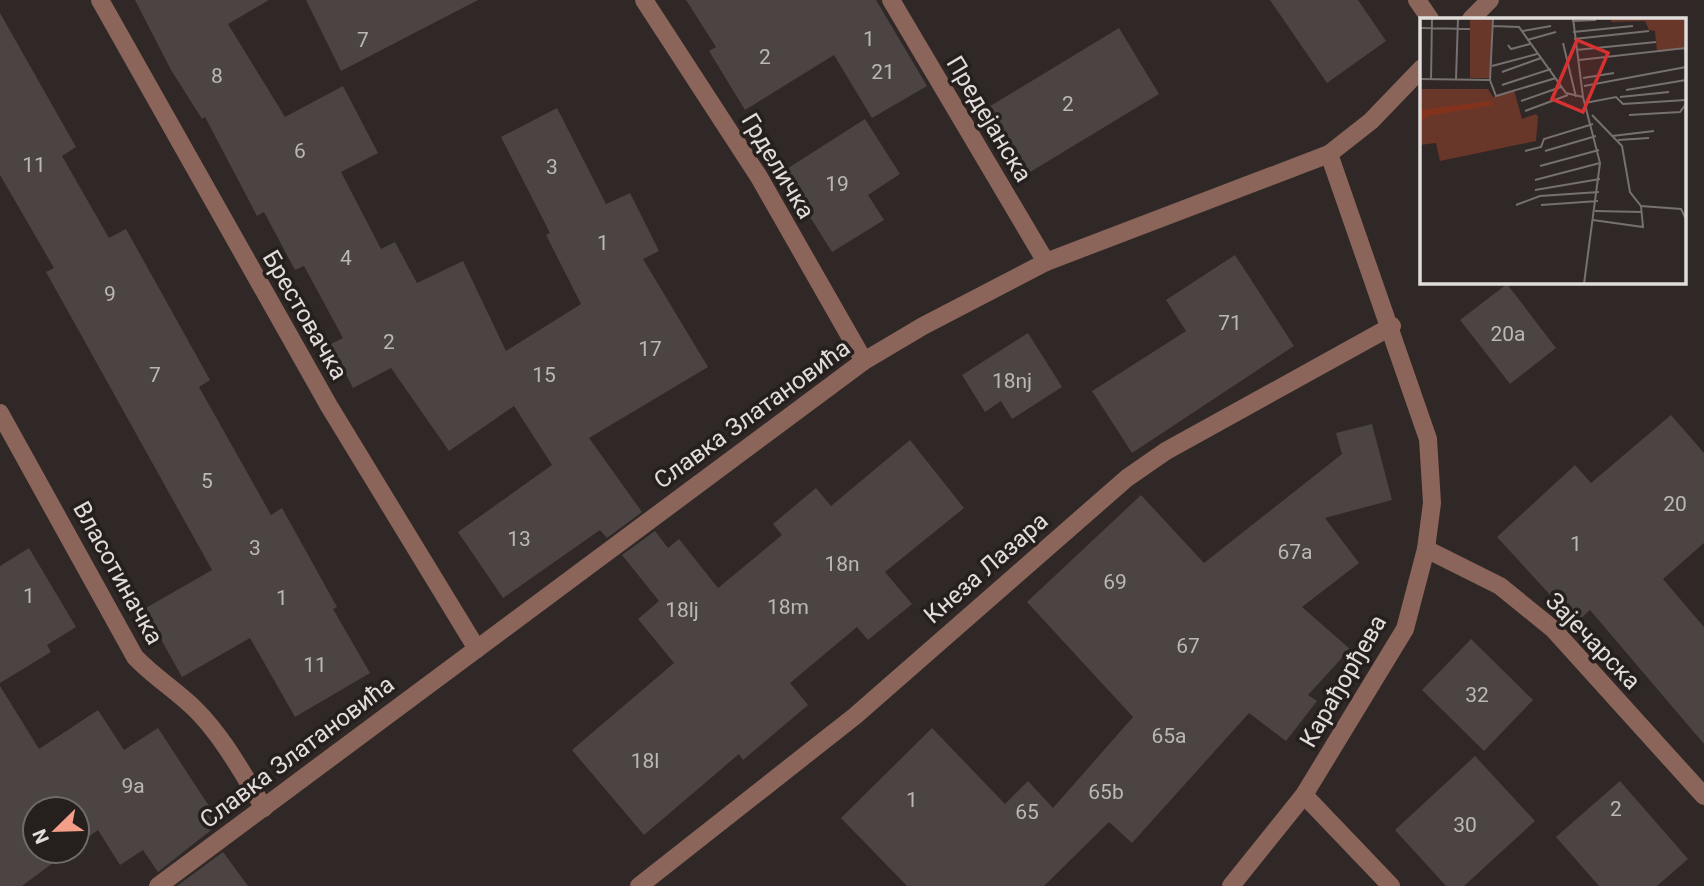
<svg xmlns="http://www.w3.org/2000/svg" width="1704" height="886" viewBox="0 0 1704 886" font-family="Roboto,sans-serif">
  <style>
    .building { fill: #4b4442 }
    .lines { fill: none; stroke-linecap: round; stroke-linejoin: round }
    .minor { stroke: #8b645a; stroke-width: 18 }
    .labels { text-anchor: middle; stroke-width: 7; stroke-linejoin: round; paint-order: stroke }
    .number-label { font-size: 21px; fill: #bcb7b5 }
    .street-label { font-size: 24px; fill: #e1dddb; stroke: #251f1d }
    .inset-road { fill: none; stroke: #76706e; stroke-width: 2 }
    .view { fill: #d73131; fill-opacity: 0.15; stroke: #d73131; stroke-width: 3.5 }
    .inset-edge { fill: none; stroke: #e1dddb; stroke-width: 3.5 }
  </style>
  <rect width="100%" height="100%" fill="#2f2826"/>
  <g class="building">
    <path d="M135,0H269L228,24L285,117L343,86L378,153L341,172L381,249L395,242L417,283L463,261L506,351L581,304L546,235L550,233L501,137L557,108L606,204L630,193L659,251L643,259L708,367L589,438L642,512L607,538L600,530L503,598L458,532L552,465L514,406L449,451L391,368L353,388L331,344L343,338L304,266L295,270L264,212L257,216L205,117L202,119L171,70Z"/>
    <path d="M306,0H478L341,71Z"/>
    <path d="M686,0H876L927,86L872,118L834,55L745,110L709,51L716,47Z"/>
    <path d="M1270,0H1358L1386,41L1327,83Z"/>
    <path d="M0,13L76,147L62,156L109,238L126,229L210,380L199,387L271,515L282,508L337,607L333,609L370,673L295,717L250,638L182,677L144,609L212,570L46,272L54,268L0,175Z"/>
    <path d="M1119,28L1159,94L1017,180L977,114Z"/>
    <path d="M865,119L900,174L868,195L884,220L832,252L782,172Z"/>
    <path d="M1235,255L1294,346L1132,453L1092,391L1186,331L1166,300Z"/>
    <path d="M1507,284L1556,348L1510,384L1460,320Z"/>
    <path d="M1028,333L1062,387L1012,419L1001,401L985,412L962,375Z"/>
    <path d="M1671,415L1704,453V543L1663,579L1704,627V744L1590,610L1576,623L1497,537L1575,465L1591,483Z"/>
    <path d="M1372,424L1392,500L1325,518L1359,563L1302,607L1350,649L1308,695L1317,701L1286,741L1249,713L1132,843L1109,822L1044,886H907L841,818L932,728L1005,804L1028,781L1053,808L1133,717L1027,602L1141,495L1204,563L1342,454L1336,433Z"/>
    <path d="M910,440L964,508L885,572L912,604L868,640L857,627L790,683L808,705L743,760L739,754L644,835L572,750L674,663L638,619L659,601L622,555L655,531L668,548L679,539L718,588L782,535L773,524L816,488L831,506Z"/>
    <path d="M29,548L76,627L47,645L51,652L0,683V566Z"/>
    <path d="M1471,639L1533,700L1484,751L1422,690Z"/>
    <path d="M0,686L39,749L98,710L124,750L158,728L220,823L158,872L143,850L120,865L98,830L77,845V809H35V851H69L22,886H0Z"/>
    <path d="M1475,756L1535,821L1464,886H1446L1395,830Z"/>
    <path d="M1620,781L1688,859L1657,886H1599L1556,837Z"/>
    <path d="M223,852L248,886H177Z"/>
  </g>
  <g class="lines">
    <g class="minor">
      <path d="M100,0L329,406L477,649"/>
      <path d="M644,0L759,177L864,361"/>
      <path d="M891,0L1046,262"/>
      <path d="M1417,0L1430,19"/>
      <path d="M1471,19L1490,0"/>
      <path d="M0,413L135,657C154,677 177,691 196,710C224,738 244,776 264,808"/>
      <path d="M1426,549L1500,586L1553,629L1704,796"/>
      <path d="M1304,795L1391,886"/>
      <path d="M158,886L864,361L923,326L1046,262L1329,154L1371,121L1422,68"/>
      <path d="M639,886L855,716L1127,478L1166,451L1392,326"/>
      <path d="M1231,886L1304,795L1405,629L1426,549L1432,503L1428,439L1329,154"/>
    </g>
  </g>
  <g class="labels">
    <g class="number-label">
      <text x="869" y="46">1</text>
      <text x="363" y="47">7</text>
      <text x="765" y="64">2</text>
      <text x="883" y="79">21</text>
      <text x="217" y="83">8</text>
      <text x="1068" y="111">2</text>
      <text x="300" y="158">6</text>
      <text x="34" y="172">11</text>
      <text x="552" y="174">3</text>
      <text x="837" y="191">19</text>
      <text x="603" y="250">1</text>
      <text x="346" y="265">4</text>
      <text x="110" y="301">9</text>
      <text x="1230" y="330">71</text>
      <text x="1508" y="341">20a</text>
      <text x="389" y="349">2</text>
      <text x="650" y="356">17</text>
      <text x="155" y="382">7</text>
      <text x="544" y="382">15</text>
      <text x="1012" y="388">18nj</text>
      <text x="207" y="488">5</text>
      <text x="1675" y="511">20</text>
      <text x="519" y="546">13</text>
      <text x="1576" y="551">1</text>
      <text x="255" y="555">3</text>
      <text x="1295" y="559">67a</text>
      <text x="842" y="571">18n</text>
      <text x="1115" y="589">69</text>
      <text x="29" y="603">1</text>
      <text x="282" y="605">1</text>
      <text x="788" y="614">18m</text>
      <text x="682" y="617">18lj</text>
      <text x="1188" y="653">67</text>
      <text x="315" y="672">11</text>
      <text x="1477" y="702">32</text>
      <text x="1169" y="743">65a</text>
      <text x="645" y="768">18l</text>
      <text x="133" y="793">9a</text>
      <text x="1106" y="799">65b</text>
      <text x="912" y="807">1</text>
      <text x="1616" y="816">2</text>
      <text x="1027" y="819">65</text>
      <text x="1465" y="832">30</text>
    </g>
    <g class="street-label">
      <text transform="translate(989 119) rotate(59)" y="8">Предејанска</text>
      <text transform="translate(778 166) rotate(59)" y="8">Грделичка</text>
      <text transform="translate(305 315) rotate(60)" y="8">Брестовачка</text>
      <text transform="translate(752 414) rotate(-36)" y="8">Славка Златановића</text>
      <text transform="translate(986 568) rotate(-41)" y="8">Кнеза Лазара</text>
      <text transform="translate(118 573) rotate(61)" y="8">Власотиначка</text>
      <text transform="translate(1593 641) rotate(46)" y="8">Зајечарска</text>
      <text transform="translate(1343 681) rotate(-60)" y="8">Карађорђева</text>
      <text transform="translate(297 752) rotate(-37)" y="8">Славка Златановића</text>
    </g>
  </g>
  <g transform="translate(1420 18)">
    <rect width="266" height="266" fill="#2f2826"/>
    <path d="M50,0H72L70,60H50ZM192,0H266V31L237,34L235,13L229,12L225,3L191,4ZM0,71H68L73,79L94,72L102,101L116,96L118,99L116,123L20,143L16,125L0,127Z" fill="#69372a"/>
    <path d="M71,83L73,87L7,98L0,106V92Z" fill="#83321c"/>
    <path class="inset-road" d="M73,0L70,62L76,78L136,60M153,0L163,79L180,145L164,266M152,3L176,2M73,8L99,9L146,75L163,79M0,10L50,11M103,13L131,8M153,14L213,8M154,21L229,13M107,22L136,14M143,25L156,79M88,27L91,31L110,26M156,32L236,24M159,42L265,30L266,36M72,48L117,36M82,54L121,40M163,60L194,55M0,61L70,62M11,61L12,0M36,61L38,0M82,67L131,51M164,68L266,49M206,72L266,62M200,79L249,74M101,83L141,69M165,85L196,79L203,86L266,82M105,93L148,77M172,97L202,128L210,174L221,188L261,191L266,201M209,97L260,94L266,86M192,118L234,113M198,122L229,120M105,133L121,129L124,121L173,106M125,133L176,118M120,148L179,132M115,162L180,145M115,172L180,161M96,187L120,178L179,174M121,187L178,183M175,193L222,194M173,202L223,209L221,188"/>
    <path class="view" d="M157,22L188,35L163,94L132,81Z"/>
    <rect width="266" height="266" class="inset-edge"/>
  </g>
  <g transform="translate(56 830) rotate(247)"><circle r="33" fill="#251f1d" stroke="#706b69" stroke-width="2"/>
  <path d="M0-5L12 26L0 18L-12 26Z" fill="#f49e87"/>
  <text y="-10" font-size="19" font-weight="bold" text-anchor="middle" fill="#e1dddb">N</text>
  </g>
</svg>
